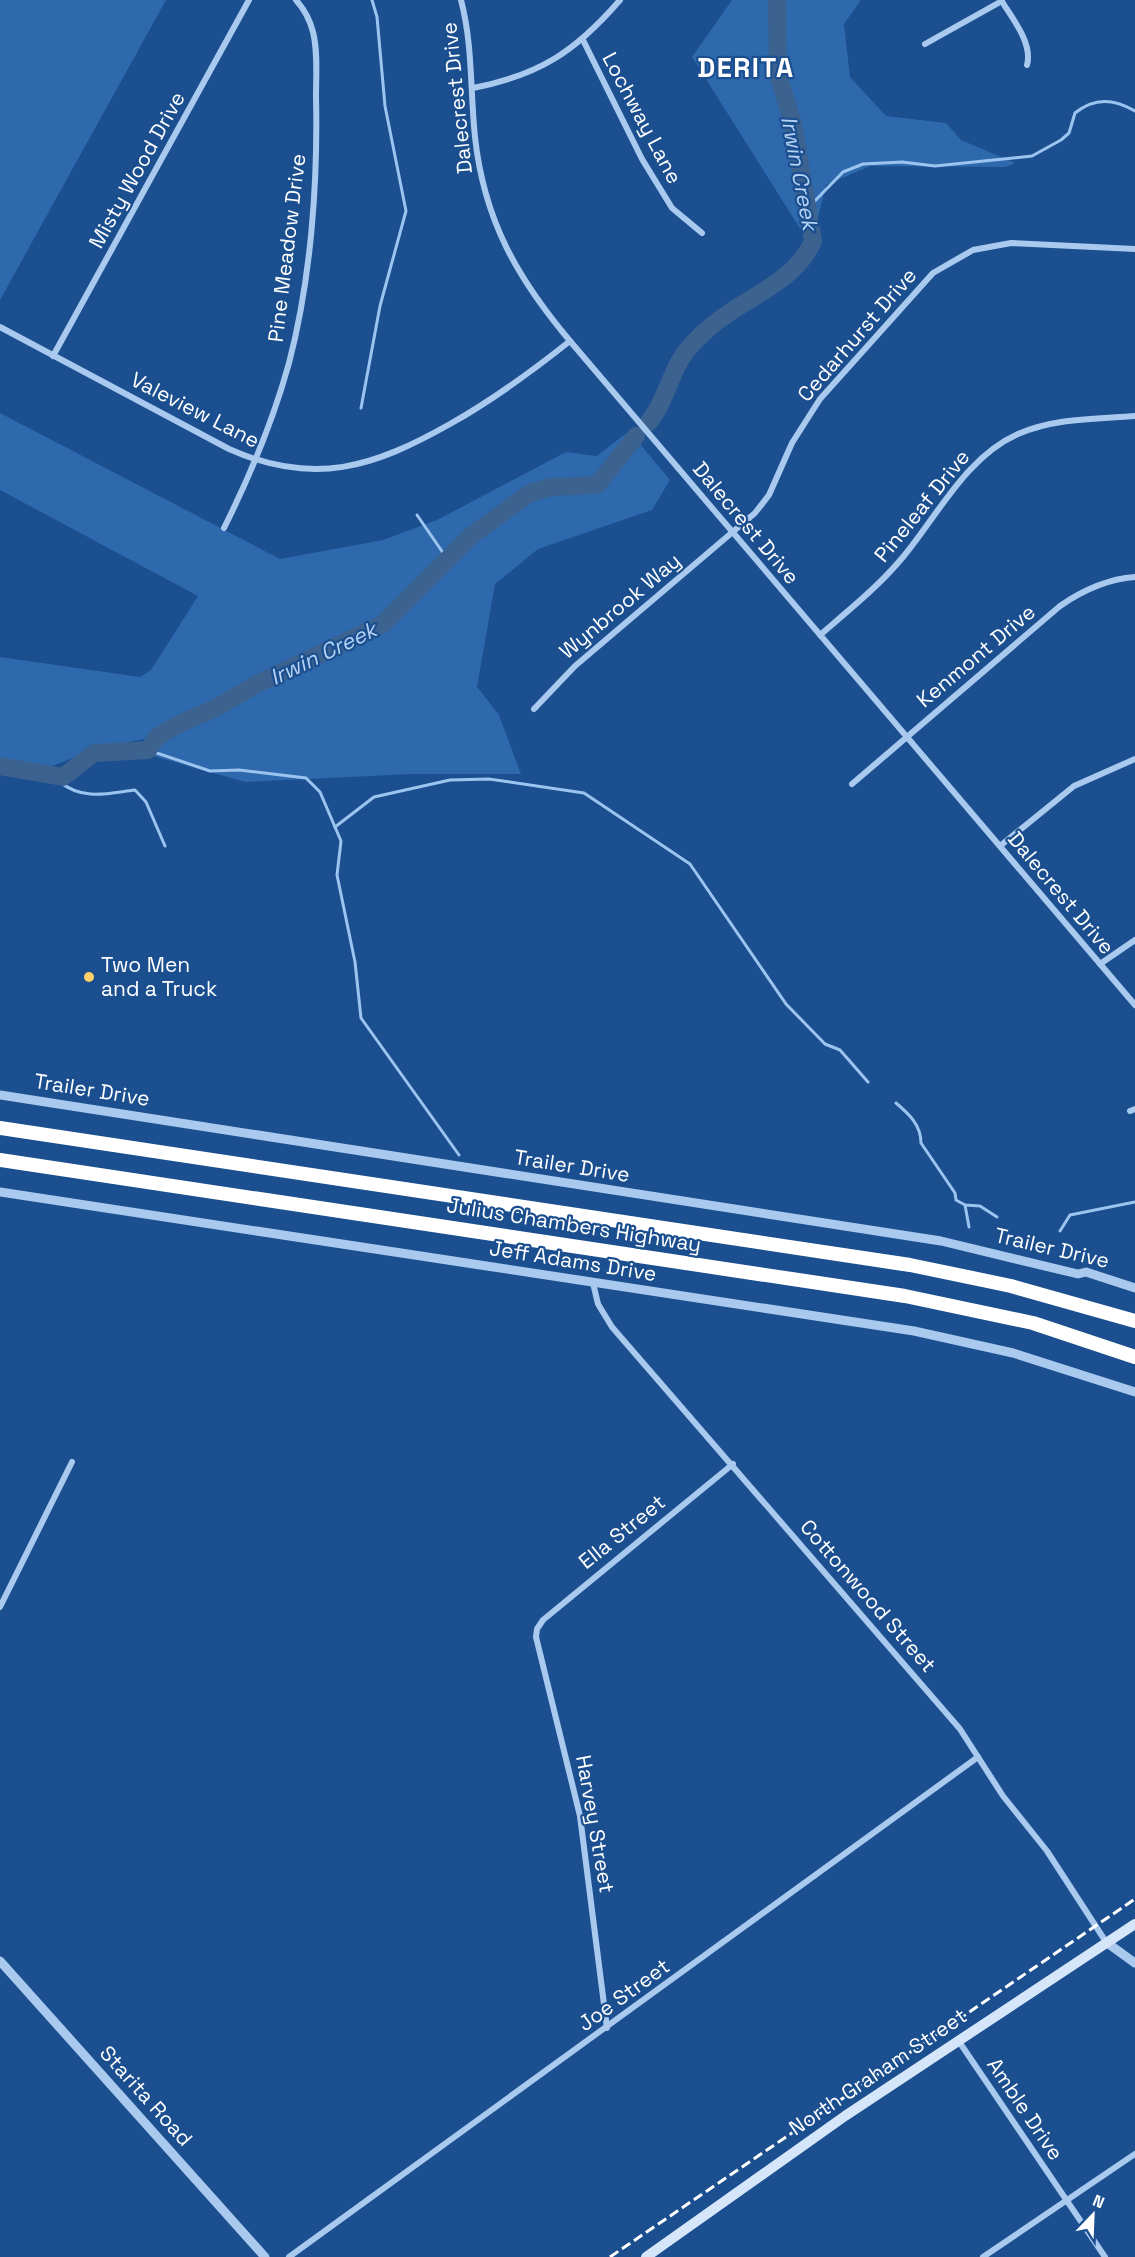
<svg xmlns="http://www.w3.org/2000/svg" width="1135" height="2257" viewBox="0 0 1135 2257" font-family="'Space Grotesk',sans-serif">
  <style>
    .green { fill: #2e69ad }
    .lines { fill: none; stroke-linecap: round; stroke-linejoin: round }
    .stream { stroke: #9cc4f0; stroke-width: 3 }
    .river { stroke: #3c6290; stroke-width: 18 }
    .minor { stroke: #a9c9ee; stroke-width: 6 }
    .tertiary { stroke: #a9c9ee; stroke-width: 9 }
    .secondary { stroke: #d6e6fa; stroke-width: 10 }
    .motorway { stroke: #fff; stroke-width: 14 }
    .rail { stroke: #fff; stroke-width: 3; stroke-dasharray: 10 4.5; stroke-linecap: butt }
    .poi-dot { fill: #ffd166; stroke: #1b4f8f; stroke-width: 2 }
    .labels { text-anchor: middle; stroke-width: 4.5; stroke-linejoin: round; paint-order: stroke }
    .street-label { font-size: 21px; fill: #fff; stroke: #1b4f8f }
    .poi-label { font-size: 21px; fill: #fff; stroke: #1b4f8f; text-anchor: start }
    .water-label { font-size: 22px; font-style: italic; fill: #b5d3f5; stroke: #1b4f8f }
    .district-label { font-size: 27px; font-weight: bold; letter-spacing: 1.5px; fill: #fff; stroke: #1b4f8f }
  </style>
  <rect width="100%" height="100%" fill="#1b4f8f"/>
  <g class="green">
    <path d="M0,0H166L0,300Z"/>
    <path d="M732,0H861L844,24L850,77L886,116L946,123L961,140L1015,163L1006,167L870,166L826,185L811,246L692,57Z"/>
    <path d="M0,413L280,559L383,540L437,520L566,452L597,456L629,431L670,480L652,510L538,549L495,584L477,687L499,715L521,774H412L245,782L143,753L150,738L100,747L45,769L0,762V657L140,677L151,670L198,596L0,490Z"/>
  </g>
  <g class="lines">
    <g class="stream">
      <path d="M809,207L843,172L863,164L902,162L935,166L1032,156L1061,140L1069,133L1075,113C1095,97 1114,99 1135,111"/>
      <path d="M361,408L380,306L406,211L385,106L377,17L372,0"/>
      <path d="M417,515L448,560"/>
      <path d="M148,750L210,771L239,770L306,778L320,792L341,841L337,875L355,962L361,1018L459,1155"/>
      <path d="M63,777L60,782C83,801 109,793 135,790L146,802L165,846"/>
      <path d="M335,827L374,797L450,780L489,779L584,793L690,864L786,1004L825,1044L840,1050L868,1082"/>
      <path d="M896,1103C909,1114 921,1125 921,1143L955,1193L956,1200L965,1205L980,1206L997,1217"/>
      <path d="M965,1205L969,1227"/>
      <path d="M1060,1231L1070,1215L1135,1202"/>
    </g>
    <g class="river">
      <path d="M649,422C662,406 667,387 676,368C683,352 695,340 708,329C741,298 794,285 813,241L793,124L778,74L777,0"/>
      <path d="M0,766L63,777L94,753L148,750L157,737L181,723L216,708L257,684L383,624L472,535L530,493L551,487L597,485L636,436"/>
    </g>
    <g class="minor">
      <path d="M461,0C473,46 470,90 475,137C484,220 517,278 570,341L1135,1005"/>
      <path d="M1001,0C1012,18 1033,43 1027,65"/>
      <path d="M583,40L642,159L672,208L702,233"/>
      <path d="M925,44L1002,1"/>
      <path d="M473,88C540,75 576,51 620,0"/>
      <path d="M0,327L229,449C314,487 374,467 450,424C493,400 531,372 570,341"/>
      <path d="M53,356L249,0"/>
      <path d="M224,528C251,474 273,421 289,363C311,279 318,182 316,96C316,75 318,52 313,32C310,20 304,9 296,0"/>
      <path d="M820,635C849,610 879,586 903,557C938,515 966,457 1018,434C1055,418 1095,419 1135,416"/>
      <path d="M534,709L575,666L755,513L769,495L792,443L820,399L933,273L973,250L1011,243L1135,249"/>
      <path d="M852,784L1060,606C1083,590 1107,579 1135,577"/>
      <path d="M1000,846L1074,786L1135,759"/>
      <path d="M1100,964L1135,940"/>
      <path d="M1130,1111L1135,1109"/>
      <path d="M593,1283L598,1304L612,1327L960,1729L1003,1796L1047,1851L1106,1942"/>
      <path d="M0,1607L72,1462"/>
      <path d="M607,2028L580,1816L536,1637L537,1629L543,1620L733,1464"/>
      <path d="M958,2040L1105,2257"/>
      <path d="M289,2257L978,1757"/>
      <path d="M983,2257L1135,2154"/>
    </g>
    <g class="tertiary">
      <path d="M0,1095L941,1241L1078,1274L1086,1272L1135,1288"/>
      <path d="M0,1192L914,1331L1013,1353L1135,1392"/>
      <path d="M1106,1942L1135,1963"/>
      <path d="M0,1961L265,2257"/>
    </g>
    <path class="secondary" d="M646,2257L845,2116L1135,1924"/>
    <g class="motorway">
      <path d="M0,1128L910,1265L1011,1286L1135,1321"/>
      <path d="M0,1160L905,1296L1033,1323L1135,1357"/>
    </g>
    <path class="rail" d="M610,2257L1135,1899"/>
  </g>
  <circle class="poi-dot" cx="89" cy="977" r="6"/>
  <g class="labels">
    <g class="street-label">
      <text transform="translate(457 98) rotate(-96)" y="7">Dalecrest Drive</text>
      <text transform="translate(642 118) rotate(62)" y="7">Lochway Lane</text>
      <text transform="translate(137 170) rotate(-61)" y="7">Misty Wood Drive</text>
      <text transform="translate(287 248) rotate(-83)" y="7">Pine Meadow Drive</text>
      <text transform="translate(857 335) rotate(-49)" y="7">Cedarhurst Drive</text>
      <text transform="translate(195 410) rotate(27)" y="7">Valeview Lane</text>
      <text transform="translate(922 506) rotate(-51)" y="7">Pineleaf Drive</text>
      <text transform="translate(746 523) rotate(50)" y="7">Dalecrest Drive</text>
      <text transform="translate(620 606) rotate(-40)" y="7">Wynbrook Way</text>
      <text transform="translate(976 656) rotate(-40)" y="7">Kenmont Drive</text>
      <text transform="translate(1061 893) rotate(50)" y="7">Dalecrest Drive</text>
      <text transform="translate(92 1090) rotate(9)" y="7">Trailer Drive</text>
      <text transform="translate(572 1166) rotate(9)" y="7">Trailer Drive</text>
      <text transform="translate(574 1225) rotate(9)" y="7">Julius Chambers Highway</text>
      <text transform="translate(1052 1248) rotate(13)" y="7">Trailer Drive</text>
      <text transform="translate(573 1261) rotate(9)" y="7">Jeff Adams Drive</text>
      <text transform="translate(622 1532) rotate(-39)" y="7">Ella Street</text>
      <text transform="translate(868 1596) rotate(49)" y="7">Cottonwood Street</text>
      <text transform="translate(595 1824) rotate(80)" y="7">Harvey Street</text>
      <text transform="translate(624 1995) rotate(-36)" y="7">Joe Street</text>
      <text transform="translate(878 2072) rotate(-34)" y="7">North Graham Street</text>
      <text transform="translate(146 2096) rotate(48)" y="7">Starita Road</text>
      <text transform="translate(1025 2109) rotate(56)" y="7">Amble Drive</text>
    </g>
    <g class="poi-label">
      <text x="101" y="972">Two Men<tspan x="101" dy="24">and a Truck</tspan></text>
    </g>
    <g class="water-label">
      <text transform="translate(800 173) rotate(79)" y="8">Irwin Creek</text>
      <text transform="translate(323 653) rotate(-26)" y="8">Irwin Creek</text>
    </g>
    <g class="district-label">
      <text x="746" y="77">DERITA</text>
    </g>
  </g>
  <g transform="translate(1093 2215) rotate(23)" stroke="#1b4f8f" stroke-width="4.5" paint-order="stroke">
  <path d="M0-4.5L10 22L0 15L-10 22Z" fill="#ffffff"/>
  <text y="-9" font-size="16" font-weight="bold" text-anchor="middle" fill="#ffffff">N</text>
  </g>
</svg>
